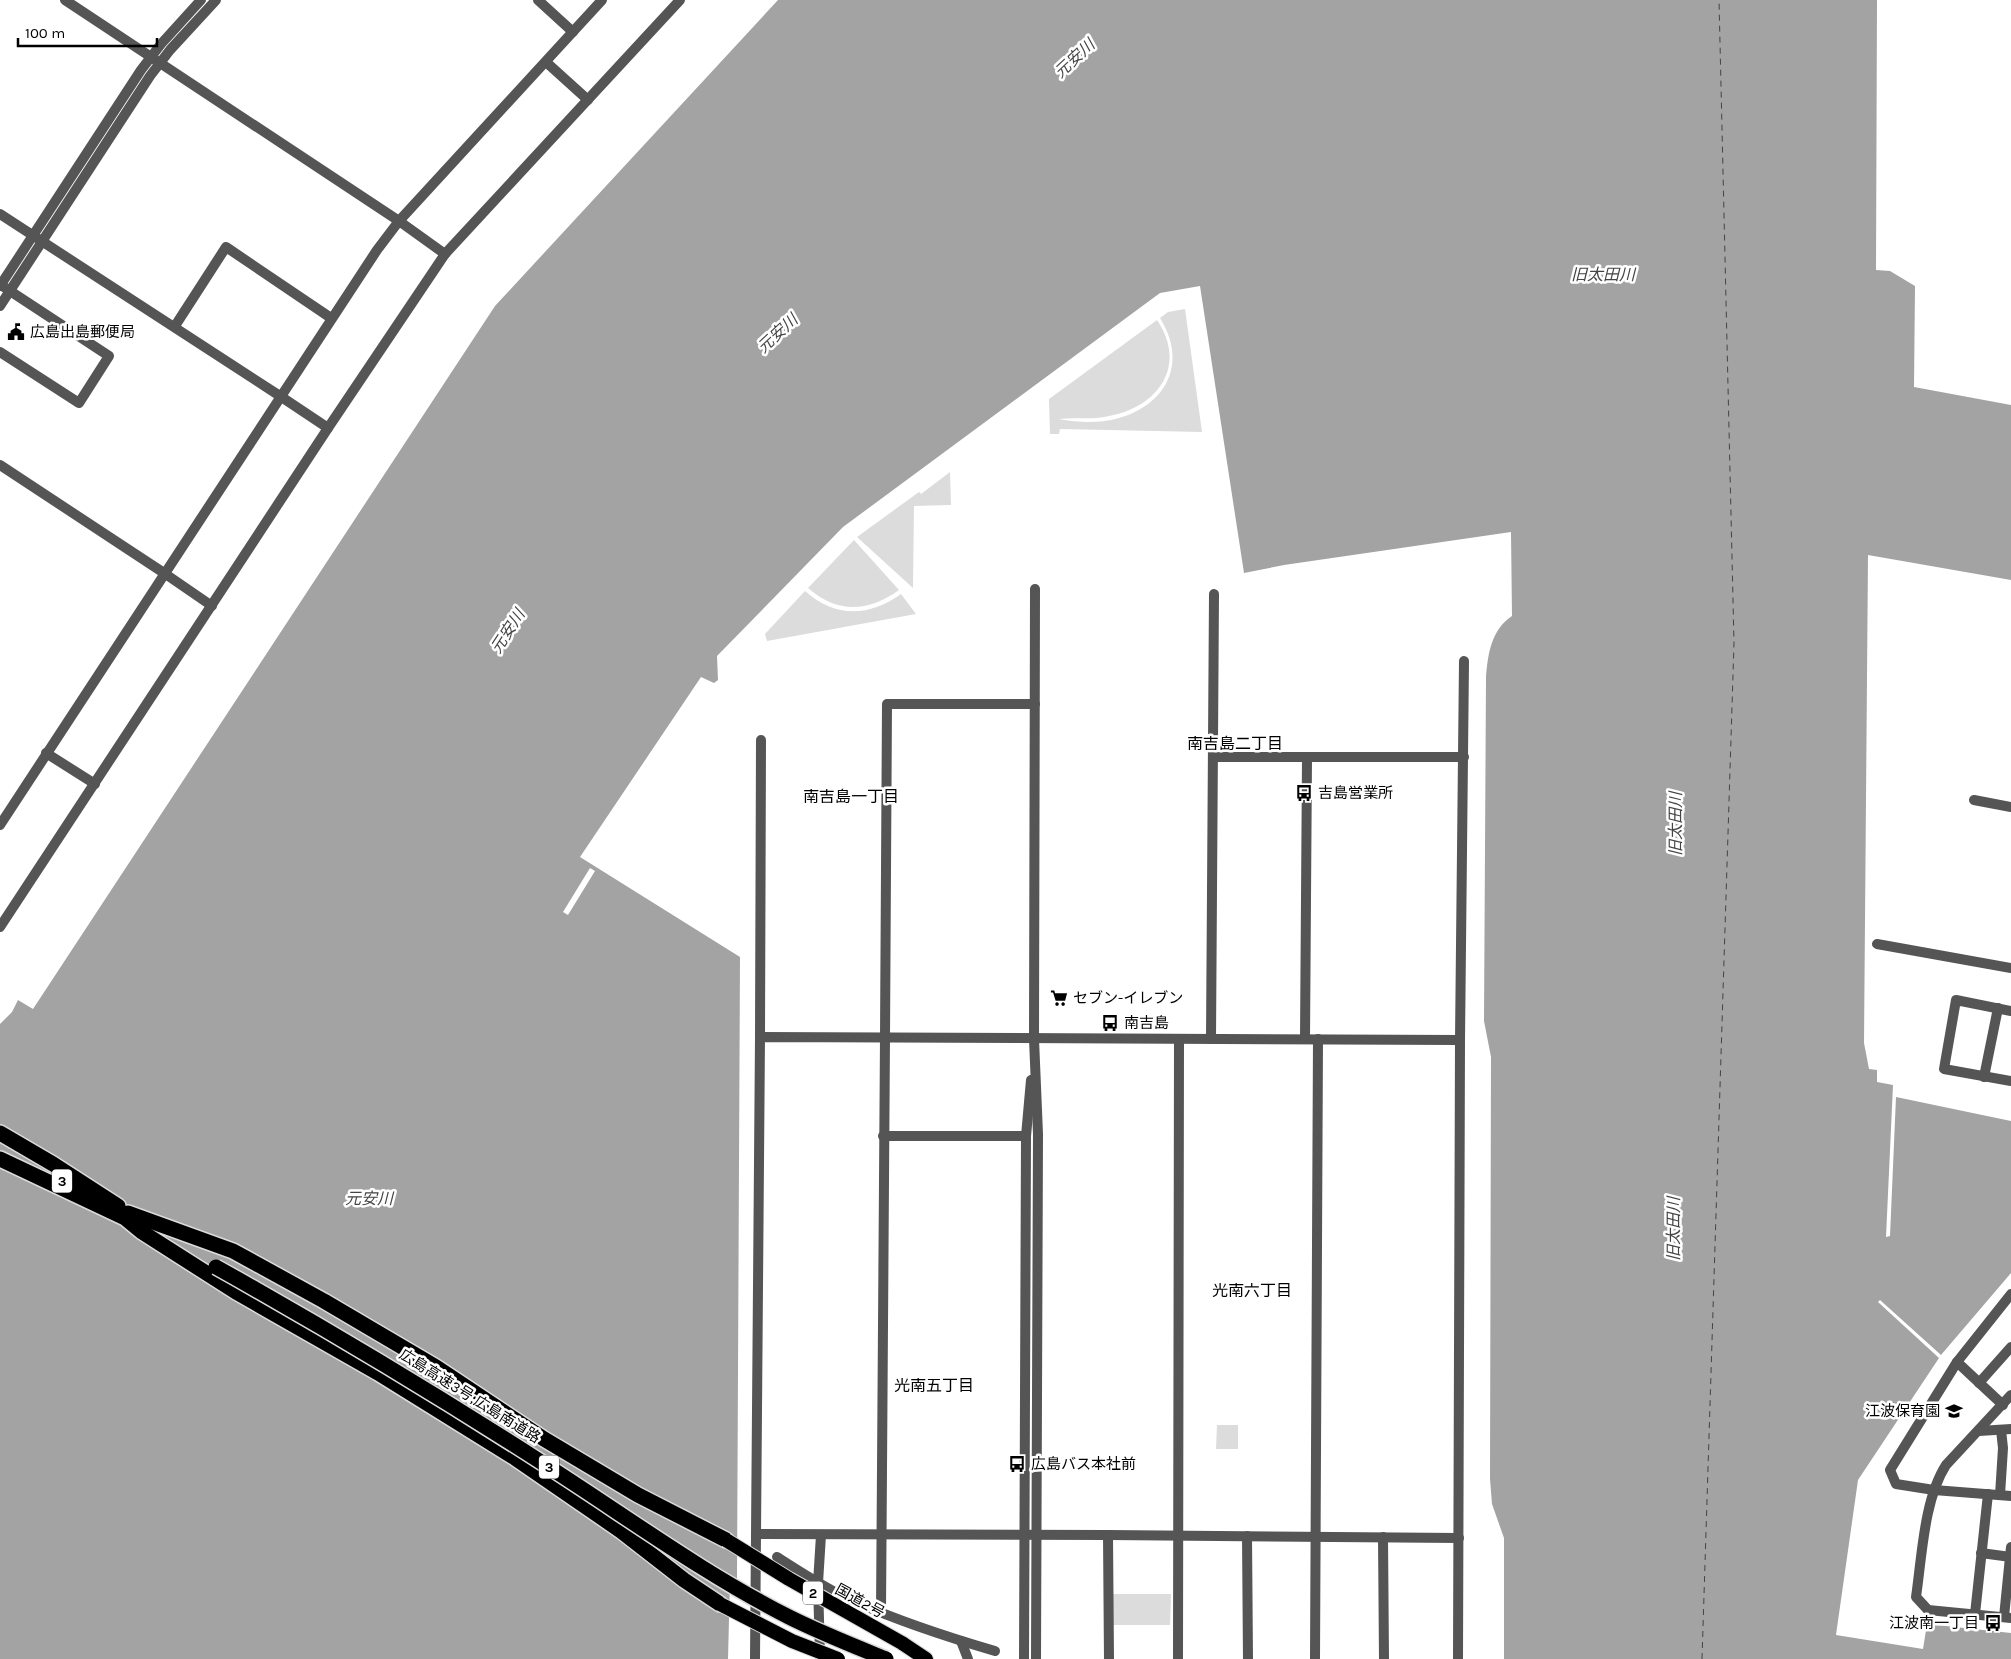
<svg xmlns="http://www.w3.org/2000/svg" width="2011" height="1659" viewBox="0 0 2011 1659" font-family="Karla,'Noto Sans JP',sans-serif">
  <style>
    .green { fill: #dcdcdc }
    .water { fill: #a3a3a3 }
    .pier { fill: #fff }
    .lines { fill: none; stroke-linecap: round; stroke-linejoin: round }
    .ferry { stroke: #444; stroke-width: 1; stroke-dasharray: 6 5; stroke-linecap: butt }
    .trunk-casing { stroke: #dbdbdb; stroke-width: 16 }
    .motorway-casing { stroke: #dbdbdb; stroke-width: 18 }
    .minor { stroke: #555; stroke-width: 10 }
    .tertiary { stroke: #555; stroke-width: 10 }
    .trunk { stroke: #000; stroke-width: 14 }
    .motorway { stroke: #000; stroke-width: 15 }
    .trunk-bridge-casing { stroke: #dbdbdb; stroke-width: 16; stroke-linecap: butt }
    .motorway-bridge-casing { stroke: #dbdbdb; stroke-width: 18; stroke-linecap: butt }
    .trunk-bridge { stroke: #000; stroke-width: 14 }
    .motorway-bridge { stroke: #000; stroke-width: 15 }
    .labels { text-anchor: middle; stroke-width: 5; stroke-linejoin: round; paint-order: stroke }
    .shield { fill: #fff; stroke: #4c4c4c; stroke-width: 1 }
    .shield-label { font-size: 14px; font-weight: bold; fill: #000 }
    .poi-label { font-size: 15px; fill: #000; stroke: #fff; text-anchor: start }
    .street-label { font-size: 15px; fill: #000; stroke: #fff }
    .water-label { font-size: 16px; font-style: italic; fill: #444; stroke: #fff }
    .neighbourhood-label { font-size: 16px; fill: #000; stroke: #fff }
  </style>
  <rect width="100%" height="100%" fill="#fff"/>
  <g class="green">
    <path d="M1185,309L1202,432L1060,429L1059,434H1050L1049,399L1157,320C1188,366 1158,407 1109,416C1092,420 1075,417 1059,419C1068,421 1080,422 1090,422C1149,422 1196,376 1160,318L1168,312Z"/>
    <path d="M950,472L951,505L914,506L913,588L857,537L919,492L921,494Z"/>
    <path d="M854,540L899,590C868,612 838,614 808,588Z"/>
    <path d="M805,591C835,618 869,617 901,594L916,614L767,641L765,634Z"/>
    <path d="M1217,1425H1238V1449H1216Z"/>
    <path d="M1111,1594H1171L1170,1625H1111Z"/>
  </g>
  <path class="water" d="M778,0H1877L1876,270L1890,271L1915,286L1914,387L2011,405V580L1868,555L1864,1043L1869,1069L1877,1070V1082L1893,1085L1886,1237L1890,1236L1896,1097L2011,1121V1273L1941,1355L1880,1300L1878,1302L1939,1358L1858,1480L1836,1635L1923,1649L1927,1624L2011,1633V1659H1504V1538L1492,1504L1490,1479L1491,1057L1484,1021L1486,677C1488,654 1491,630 1512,616L1511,532L1284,565L1244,573L1200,286L1160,293L843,527L717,656L718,680L714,683L701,677L580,857L740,957L737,1579L730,1580L728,1659H0V1024L12,1012L18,1000L33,1009L495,306Z"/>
  <path class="pier" d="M590,868L595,871L568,915L563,912Z"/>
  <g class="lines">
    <path class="ferry" d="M1702,1659L1734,643L1719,0"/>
    <g class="trunk-casing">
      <path id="trunk" d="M902,1643L926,1659"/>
    </g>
    <g class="motorway-casing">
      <g id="motorway">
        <path d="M0,1133L53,1164L118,1206"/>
        <path d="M0,1159L125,1218L142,1232L236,1292L378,1373L515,1458L621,1531L684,1580L720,1604"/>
        <path d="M128,1213L233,1251L324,1301L436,1367L544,1439L638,1495L726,1540"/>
      </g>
    </g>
    <g class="minor">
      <path d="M546,62L588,100"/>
      <path d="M399,221L445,254"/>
      <path d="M175,326L226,247L331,318"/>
      <path d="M0,352L79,403L109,356L4,287"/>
      <path d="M280,396L328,428"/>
      <path d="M164,573L212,606"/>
      <path d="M46,753L95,784"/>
      <path d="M1213,757H1464"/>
      <path d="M1974,800L2011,807"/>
      <path d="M0,927L328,428L445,254L680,0"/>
      <path d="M1877,944L2011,968"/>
      <path d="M2011,1011L1956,1000L1944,1069L2011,1081"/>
      <path d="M885,1037L887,704H1035"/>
      <path d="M1211,1039L1214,594"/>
      <path d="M1305,1039L1307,758"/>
      <path d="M1984,1077L1998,1008"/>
      <path d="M883,1136H1026"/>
      <path d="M2011,1294L1957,1362L1890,1470L1896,1484L1934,1490L2011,1496"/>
      <path d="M1957,1362L2003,1405"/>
      <path d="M1979,1383L2011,1347"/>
      <path d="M2011,1395L1946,1465C1924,1499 1922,1556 1916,1597L1928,1610L2011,1618"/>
      <path d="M1979,1431L2011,1429"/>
      <path d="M2000,1495L2003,1448L2001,1430"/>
      <path d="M1108,1535L1109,1659"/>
      <path d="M1247,1536L1248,1659"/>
      <path d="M1383,1537L1384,1659"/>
      <path d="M1981,1553L2011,1557"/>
      <path d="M777,1557C802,1573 826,1589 853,1601C899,1621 947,1637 995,1651"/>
      <path d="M1975,1614L1988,1494"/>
      <path d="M2004,1617L2011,1547"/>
      <path d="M961,1641L968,1659"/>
      <path d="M820,1656L818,1583L821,1535"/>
      <path d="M1178,1659L1179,1039"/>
      <path d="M1315,1659L1318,1039"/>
    </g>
    <g class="tertiary">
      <path d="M65,0L399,221"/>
      <path d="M538,0L573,32"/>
      <path d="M0,214L280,396"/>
      <path d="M0,286L141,70L161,44L201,0"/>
      <path d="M0,306L150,76L170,50L216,0"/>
      <path d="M0,465L164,573"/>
      <path d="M1035,589L1034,1039L1038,1134L1036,1659"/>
      <path d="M0,825L377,250L399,221L602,0"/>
      <path d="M760,1037L761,740"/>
      <path d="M757,1534L1108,1535L1459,1538"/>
      <path d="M881,1612L885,1037"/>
      <path d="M755,1659L760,1037L1460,1040"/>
      <path d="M1024,1659L1026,1136L1031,1080"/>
      <path d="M1458,1659L1460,1040L1464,661"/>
    </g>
    <use href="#trunk" class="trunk"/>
    <use href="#motorway" class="motorway"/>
    <g class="trunk-bridge-casing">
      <g id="trunk-bridge">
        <path d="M726,1540L789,1579L902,1643"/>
        <path d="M720,1604L792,1641L838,1659"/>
      </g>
    </g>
    <g class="motorway-bridge-casing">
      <path id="motorway-bridge" d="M216,1267C327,1329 435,1394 541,1462C623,1514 702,1573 789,1617C821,1633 854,1646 886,1659"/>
    </g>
    <use href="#trunk-bridge" class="trunk-bridge"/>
    <use href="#motorway-bridge" class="motorway-bridge"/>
  </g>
  <defs>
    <g id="civic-bare" transform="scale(1.35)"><path d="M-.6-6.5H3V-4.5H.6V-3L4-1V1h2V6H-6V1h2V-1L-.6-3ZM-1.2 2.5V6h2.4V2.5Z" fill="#000" stroke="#fff" stroke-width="2.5" paint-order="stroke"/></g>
    <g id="bus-bare" transform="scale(1.35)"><path d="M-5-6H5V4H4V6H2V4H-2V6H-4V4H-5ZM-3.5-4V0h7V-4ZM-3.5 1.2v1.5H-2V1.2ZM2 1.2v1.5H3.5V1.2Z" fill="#000" stroke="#fff" stroke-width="2.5" paint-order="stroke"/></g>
    <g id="supermarket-bare" transform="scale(1.35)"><path d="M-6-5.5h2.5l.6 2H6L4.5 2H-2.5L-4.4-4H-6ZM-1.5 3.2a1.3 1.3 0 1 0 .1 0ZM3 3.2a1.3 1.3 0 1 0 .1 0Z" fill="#000" stroke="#fff" stroke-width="2.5" paint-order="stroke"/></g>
    <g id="school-bare" transform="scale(1.35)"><path d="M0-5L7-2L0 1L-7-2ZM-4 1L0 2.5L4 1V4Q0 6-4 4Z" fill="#000" stroke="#fff" stroke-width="2.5" paint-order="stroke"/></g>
  </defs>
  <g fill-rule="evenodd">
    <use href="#civic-bare" x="16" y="332"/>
    <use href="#bus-bare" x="1304" y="793"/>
    <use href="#supermarket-bare" x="1059" y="998"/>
    <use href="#bus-bare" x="1110" y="1023"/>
    <use href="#school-bare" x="1954" y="1411"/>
    <use href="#bus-bare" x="1017" y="1464"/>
    <use href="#bus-bare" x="1993" y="1623"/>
  </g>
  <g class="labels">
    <g class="shield">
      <rect x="52" y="1169.5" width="20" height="23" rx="4"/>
      <rect x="539" y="1455.5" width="20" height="23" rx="4"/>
      <rect x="803" y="1581.5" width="20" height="23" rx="4"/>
    </g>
    <g class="shield-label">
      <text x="62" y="1186">3</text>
      <text x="549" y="1472">3</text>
      <text x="813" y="1598">2</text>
    </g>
    <g class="poi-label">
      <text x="30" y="337">広島出島郵便局</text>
      <text x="1318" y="798">吉島営業所</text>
      <text x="1073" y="1003">セブン-イレブン</text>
      <text x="1124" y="1028">南吉島</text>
      <text x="1940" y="1416" text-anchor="end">江波保育園</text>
      <text x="1031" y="1469">広島バス本社前</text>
      <text x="1979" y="1628" text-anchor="end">江波南一丁目</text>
    </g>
    <g class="street-label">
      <text transform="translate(470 1396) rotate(32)" y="5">広島高速3号;広島南道路</text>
      <text transform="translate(860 1601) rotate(29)" y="5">国道2号</text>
    </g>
    <g class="water-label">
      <text transform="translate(1074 58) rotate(-43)" y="6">元安川</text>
      <text x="1603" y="280">旧太田川</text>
      <text transform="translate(777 333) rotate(-43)" y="6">元安川</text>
      <text transform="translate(507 631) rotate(-57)" y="6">元安川</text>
      <text transform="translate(1675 824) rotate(-90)" y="6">旧太田川</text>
      <text x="369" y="1204">元安川</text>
      <text transform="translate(1673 1229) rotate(-90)" y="6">旧太田川</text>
    </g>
    <g class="neighbourhood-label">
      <text x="1235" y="749">南吉島二丁目</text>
      <text x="851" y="802">南吉島一丁目</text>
      <text x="1252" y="1296">光南六丁目</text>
      <text x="934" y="1391">光南五丁目</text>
    </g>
  </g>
  <path d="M18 38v8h139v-8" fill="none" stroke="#000000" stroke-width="2.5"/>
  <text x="25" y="38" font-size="15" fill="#000000" stroke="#ffffff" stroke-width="4" paint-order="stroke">100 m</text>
</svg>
